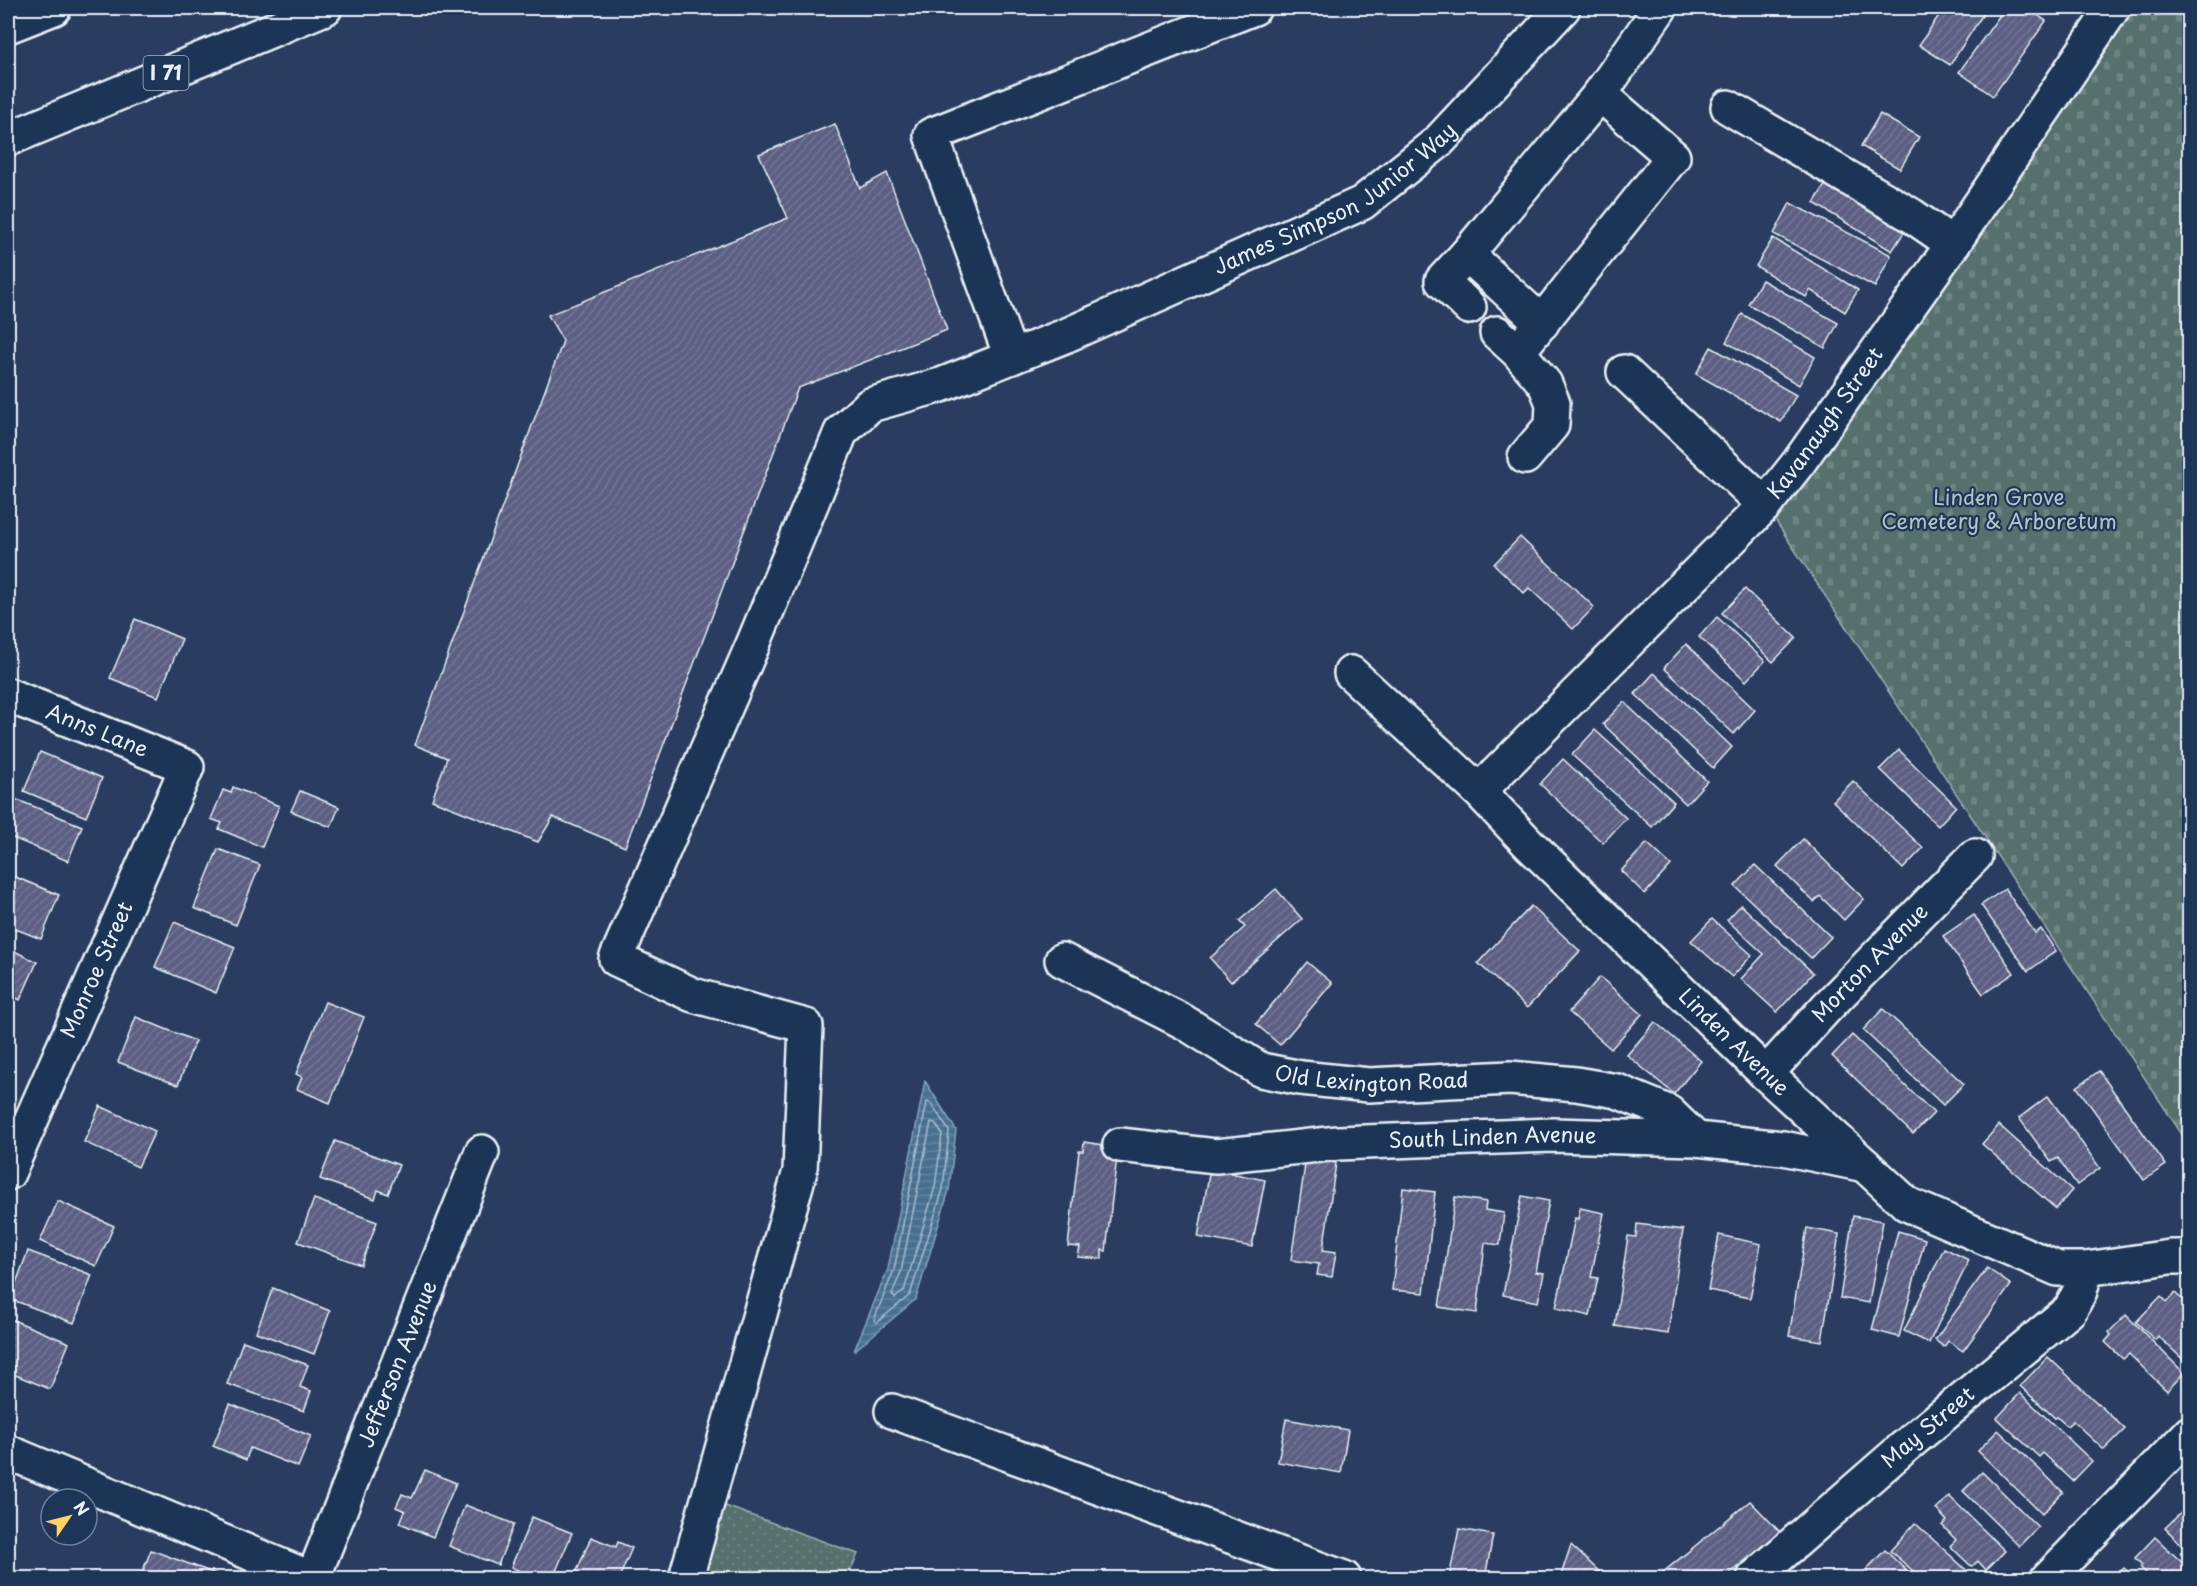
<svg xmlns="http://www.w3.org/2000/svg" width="2197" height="1586" viewBox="0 0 2197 1586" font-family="'Playpen Sans',sans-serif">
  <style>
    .cemetery { fill: url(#cemetery-stones); stroke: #9fb0b2; stroke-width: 1.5 }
    .park { fill: url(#park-dots); stroke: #9fb0b2; stroke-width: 1.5 }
    .water { fill: url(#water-rules); stroke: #87a3b9; stroke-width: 1.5 }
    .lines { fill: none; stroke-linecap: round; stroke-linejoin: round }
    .shore { stroke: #a8bdce; stroke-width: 1.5 }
    .building { fill: url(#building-hatch); stroke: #e8f1f8; stroke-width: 1.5 }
    .minor-casing { stroke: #e8f1f8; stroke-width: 38 }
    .highway-casing { stroke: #e8f1f8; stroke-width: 38 }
    .minor { stroke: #1d3557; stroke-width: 33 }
    .highway { stroke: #1d3557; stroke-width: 33 }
    .labels { text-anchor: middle; stroke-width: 4.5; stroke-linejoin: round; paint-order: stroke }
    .shield { fill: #1d3557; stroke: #abb9c8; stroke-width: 1.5 }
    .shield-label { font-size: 20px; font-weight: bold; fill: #e8f1f8 }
    .street-label { font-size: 21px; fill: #e8f1f8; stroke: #1d3557 }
    .park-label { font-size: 21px; fill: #b5c4c7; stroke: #1d3557 }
  </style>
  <defs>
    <pattern id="cemetery-stones" width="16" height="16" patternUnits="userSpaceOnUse" patternTransform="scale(1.5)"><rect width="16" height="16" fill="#56706d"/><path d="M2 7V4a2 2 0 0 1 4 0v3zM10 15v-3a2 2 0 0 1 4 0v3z" fill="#6e8583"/></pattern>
    <pattern id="park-dots" width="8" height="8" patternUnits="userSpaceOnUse" patternTransform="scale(1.5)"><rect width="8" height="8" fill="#56706d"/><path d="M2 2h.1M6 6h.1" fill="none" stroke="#6e8583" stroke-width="1.8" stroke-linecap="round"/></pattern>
    <pattern id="water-rules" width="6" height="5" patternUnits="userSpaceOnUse" patternTransform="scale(1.5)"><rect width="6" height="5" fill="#476f8f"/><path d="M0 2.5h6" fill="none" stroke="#6284a0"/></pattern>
    <pattern id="building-hatch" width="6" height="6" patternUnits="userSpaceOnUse" patternTransform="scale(1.5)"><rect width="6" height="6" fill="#5c5f83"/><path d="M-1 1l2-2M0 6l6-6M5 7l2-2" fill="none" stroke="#737695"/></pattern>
  </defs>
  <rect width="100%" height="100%" fill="#2a3d60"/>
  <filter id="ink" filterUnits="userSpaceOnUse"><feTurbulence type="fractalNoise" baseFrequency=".0167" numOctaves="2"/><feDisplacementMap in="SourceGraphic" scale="12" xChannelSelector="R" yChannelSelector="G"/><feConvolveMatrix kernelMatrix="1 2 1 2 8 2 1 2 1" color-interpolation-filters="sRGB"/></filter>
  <g filter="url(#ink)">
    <path class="cemetery" d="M2113,8H2189V1145L1765,505Z"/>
    <path class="park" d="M709,1500L858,1554L847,1578H686Z"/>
    <path class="water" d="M925,1081L956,1130L949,1190L916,1299L854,1351L888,1269Z"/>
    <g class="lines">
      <g class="shore">
        <path d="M927,1102L931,1103L949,1131L943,1189L910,1295L876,1323L874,1320L894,1270Z"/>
        <path d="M931,1122L935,1123L942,1134L935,1187L904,1291L895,1298L892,1294L901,1272Z"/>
      </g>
    </g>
    <g class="building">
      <path d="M1944,8H1987L1950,65L1919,45Z"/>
      <path d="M2005,8H2027L2046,21L1993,96L1959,72Z"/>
      <path d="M1880,114L1919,137L1900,169L1861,146Z"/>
      <path d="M835,124L860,188L887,173L947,330L798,388L625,847L553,817L538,842L432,800L447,758L415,745L563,341L548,315L788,218L759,154Z"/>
      <path d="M1830,177L1908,226L1892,251L1814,203Z"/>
      <path d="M1790,203L1891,255L1875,287L1774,234Z"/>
      <path d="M1773,238L1858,290L1845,312L1810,290L1806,297L1756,266Z"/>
      <path d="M1762,280L1838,323L1825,348L1748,304Z"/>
      <path d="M1742,314L1815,357L1799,385L1726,342Z"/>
      <path d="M1711,347L1796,395L1781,422L1696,374Z"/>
      <path d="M1520,537L1594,607L1573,629L1529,588L1524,593L1494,564Z"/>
      <path d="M1745,589L1796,638L1773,662L1722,613Z"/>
      <path d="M1717,617L1765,661L1746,681L1699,637Z"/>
      <path d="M135,619L182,639L158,697L110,678Z"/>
      <path d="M1686,644L1755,710L1734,734L1664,668Z"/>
      <path d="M1654,673L1732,747L1713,768L1635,694Z"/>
      <path d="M1624,702L1707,781L1686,804L1603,724Z"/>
      <path d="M1595,730L1674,802L1652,827L1572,755Z"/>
      <path d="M1899,750L1956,806L1938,826L1880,769Z"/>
      <path d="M40,752L102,778L86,817L24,791Z"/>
      <path d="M1563,759L1626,818L1603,843L1540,784Z"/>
      <path d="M1853,781L1923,848L1903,869L1833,801Z"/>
      <path d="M233,787L279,806L262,847L219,829L222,823L211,819L223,790L231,793Z"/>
      <path d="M300,791L339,807L331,827L291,811Z"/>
      <path d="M15,799L82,826L68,861L8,836V818Z"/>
      <path d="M1803,839L1864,899L1844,920L1820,896L1814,902L1777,866Z"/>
      <path d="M1647,843L1671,865L1645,894L1621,871Z"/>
      <path d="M218,849L260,865L236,925L194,908Z"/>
      <path d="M1755,865L1831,937L1811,958L1735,886Z"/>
      <path d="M8,874L59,895L41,939L8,926Z"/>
      <path d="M1276,889L1302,919L1231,982L1210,958L1245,927L1239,921Z"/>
      <path d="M2005,889L2035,933L2041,929L2056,951L2028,971L1981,905Z"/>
      <path d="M1741,905L1813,973L1777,1012L1741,979L1764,954L1727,920Z"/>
      <path d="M1531,906L1580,951L1527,1008L1478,963Z"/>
      <path d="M1974,915L2014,973L1983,994L1943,936Z"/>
      <path d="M1712,919L1752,955L1732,977L1691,941Z"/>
      <path d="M174,922L235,947L216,993L155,967Z"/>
      <path d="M8,948L37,962L20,1000L8,994Z"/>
      <path d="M1307,962L1332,983L1280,1045L1256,1024Z"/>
      <path d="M1600,977L1642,1014L1611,1049L1569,1012Z"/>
      <path d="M325,1002L364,1017L330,1103L297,1089L302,1077L296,1074Z"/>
      <path d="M1883,1009L1964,1084L1943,1105L1863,1030Z"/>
      <path d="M136,1017L195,1041L178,1085L118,1062Z"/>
      <path d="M1655,1022L1701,1061L1674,1094L1627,1055Z"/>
      <path d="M1852,1035L1934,1113L1913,1134L1832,1056Z"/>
      <path d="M2099,1071L2166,1165L2144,1180L2077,1087Z"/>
      <path d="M2048,1096L2100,1168L2077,1185L2058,1158L2051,1162L2019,1118Z"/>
      <path d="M100,1106L155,1131L138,1167L84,1142Z"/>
      <path d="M1999,1125L2072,1190L2056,1209L1982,1144Z"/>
      <path d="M335,1141L399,1165L388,1194L378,1190L375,1199L320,1179Z"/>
      <path d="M1084,1142L1116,1147L1117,1156L1106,1251L1102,1250V1259L1078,1257L1080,1247L1068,1246L1079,1151H1083Z"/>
      <path d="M1306,1158L1336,1163L1323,1250L1336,1252L1332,1277L1317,1275L1319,1264L1291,1260Z"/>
      <path d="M1210,1169L1265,1180L1252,1247L1198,1237Z"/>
      <path d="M1403,1188L1435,1192L1424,1293L1392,1290Z"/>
      <path d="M1522,1196L1549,1201L1536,1272L1544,1273L1538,1302L1503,1295Z"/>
      <path d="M1455,1197L1486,1202L1485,1210L1504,1213L1500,1245L1485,1243L1477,1313L1439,1307Z"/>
      <path d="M314,1199L377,1222L361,1265L298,1242Z"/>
      <path d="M58,1201L114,1226L96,1266L40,1241Z"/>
      <path d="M1580,1208L1604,1213L1591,1277L1598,1278L1590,1316L1556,1308L1575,1218L1578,1219Z"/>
      <path d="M1853,1216L1883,1221L1869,1303L1840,1298Z"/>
      <path d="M1637,1224L1683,1230L1668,1334L1615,1326L1628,1236L1636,1237Z"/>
      <path d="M1807,1228L1839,1234L1822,1341L1789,1336Z"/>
      <path d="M1898,1231L1925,1239L1899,1337L1872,1330Z"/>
      <path d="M1719,1235L1761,1244L1750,1298L1708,1290Z"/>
      <path d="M1944,1248L1969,1260L1929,1343L1904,1331Z"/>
      <path d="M28,1251L92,1275L74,1323L10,1299Z"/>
      <path d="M1987,1268L2011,1285L1963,1351L1948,1341L1944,1347L1935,1340Z"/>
      <path d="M273,1288L330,1311L314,1354L256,1332Z"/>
      <path d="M2175,1293L2183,1300L2190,1294V1366L2158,1336L2155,1340L2136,1322L2161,1296L2167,1302Z"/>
      <path d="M2126,1315L2184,1373L2167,1391L2129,1354L2123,1359L2105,1342L2111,1335L2109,1332Z"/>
      <path d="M8,1318L69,1343L50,1389L8,1372Z"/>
      <path d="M243,1341L308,1365L300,1387L311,1391L304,1411L227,1384Z"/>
      <path d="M2048,1357L2125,1429L2104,1450L2073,1421L2067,1426L2057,1417L2055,1418L2020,1386Z"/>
      <path d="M2020,1393L2092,1461L2073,1481L2043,1453L2039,1457L1997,1418Z"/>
      <path d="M230,1404L311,1436L298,1467L250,1448L246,1460L213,1446Z"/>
      <path d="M1286,1419L1348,1430L1341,1473L1278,1462Z"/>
      <path d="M1998,1430L2063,1492L2042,1514L1978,1451Z"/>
      <path d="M425,1470L456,1483L433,1537L400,1523L405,1511L396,1507L402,1494L412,1498Z"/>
      <path d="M1982,1472L2038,1527L2019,1546L1963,1491Z"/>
      <path d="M1949,1496L2005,1551L1986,1570L1978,1561L1972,1567L1950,1546L1956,1540L1942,1525L1947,1521L1936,1509Z"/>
      <path d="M1750,1501L1780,1532L1724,1578H1656Z"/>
      <path d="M465,1505L514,1524L498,1565L449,1546Z"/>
      <path d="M2185,1509L2190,1513V1563L2180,1553L2185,1548L2165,1528Z"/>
      <path d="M532,1517L572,1533L553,1578H524L526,1574L511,1567Z"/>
      <path d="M1915,1523L1975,1578H1921L1890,1551Z"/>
      <path d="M1459,1529L1493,1535L1485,1578H1449Z"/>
      <path d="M591,1537L616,1547L618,1542L632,1548L619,1578H574Z"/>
      <path d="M2155,1537L2190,1570V1578H2151L2140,1567L2142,1565L2135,1558Z"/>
      <path d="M1571,1545L1606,1578H1560Z"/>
      <path d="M151,1550L227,1578H140Z"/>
      <path d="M1885,1550L1914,1578H1873L1865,1571Z"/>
      <path d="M2124,1568L2135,1578H2114Z"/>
    </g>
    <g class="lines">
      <g class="minor-casing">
        <g id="minor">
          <path d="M1728,107L1911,215L1953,244"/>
          <path d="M1467,254L1542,323"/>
          <path d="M1469,307L1442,281L1467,254L1600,94L1660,8"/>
          <path d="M1497,333L1518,352L1545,384L1553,403L1552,425L1525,457"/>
          <path d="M1518,352L1673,157L1600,94"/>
          <path d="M1011,357L931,135L1254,8"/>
          <path d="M1624,372L1765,505"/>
          <path id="s1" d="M1351,673L1479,791L1529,844L1766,1074L1907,1204L2058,1269H2086L2170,1257H2190"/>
          <path id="s2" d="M8,695L187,767L8,1173"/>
          <path id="s3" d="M1479,791L1765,505L1799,462L1953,244L2113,8"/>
          <path id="s4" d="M1062,960L1184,1022L1261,1070L1301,1078L1369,1085L1510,1078L1576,1084L1617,1091L1668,1112L1696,1139"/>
          <path id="s5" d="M1766,1074L1827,1007L1975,856"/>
          <path id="s6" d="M1120,1145L1216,1156L1338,1143L1553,1135L1696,1139L1783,1148L1865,1165"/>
          <path d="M892,1411L1344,1578"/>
          <path d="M8,1452L310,1578"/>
          <path id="s7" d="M313,1578L482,1152"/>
          <path id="s8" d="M686,1578L800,1171L806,1026L693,995L616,959L754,642L841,432L870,405L941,385L1067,335L1362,203L1438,142L1563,8"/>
          <path id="s9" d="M1754,1578L1902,1449L2070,1310L2080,1291L2086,1269"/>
          <path d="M2048,1578L2190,1433"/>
        </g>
      </g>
      <g class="highway-casing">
        <g id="highway">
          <path d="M8,26L54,8"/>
          <path d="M8,139L325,8"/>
        </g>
      </g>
      <use href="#minor" class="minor"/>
      <use href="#highway" class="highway"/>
    </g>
  </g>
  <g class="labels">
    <rect class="shield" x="143.5" y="56" width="45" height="34" rx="4.5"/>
    <g class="shield-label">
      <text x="166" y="80">I 71</text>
    </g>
    <g class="street-label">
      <text dy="7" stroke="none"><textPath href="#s8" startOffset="1894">James Simpson Junior Way</textPath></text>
      <text dy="7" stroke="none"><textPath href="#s3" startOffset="506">Kavanaugh Street</textPath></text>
      <text dy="7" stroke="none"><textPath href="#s2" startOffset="96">Anns Lane</textPath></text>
      <text dy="7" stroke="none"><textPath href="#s5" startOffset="152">Morton Avenue</textPath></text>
      <text transform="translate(97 970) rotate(-66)" y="7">Monroe Street</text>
      <text dy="7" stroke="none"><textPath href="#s1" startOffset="532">Linden Avenue</textPath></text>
      <text dy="7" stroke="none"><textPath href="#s4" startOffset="339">Old Lexington Road</textPath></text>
      <text dy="7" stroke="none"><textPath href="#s6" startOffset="374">South Linden Avenue</textPath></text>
      <text dy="7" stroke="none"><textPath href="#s7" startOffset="230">Jefferson Avenue</textPath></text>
      <text dy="7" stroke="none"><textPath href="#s9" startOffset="230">May Street</textPath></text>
    </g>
    <g class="park-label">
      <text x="1999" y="505">Linden Grove<tspan x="1999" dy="24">Cemetery &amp; Arboretum</tspan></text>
    </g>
  </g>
  <rect width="2197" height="1586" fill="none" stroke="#1d3557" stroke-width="30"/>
  <rect x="15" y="15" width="2167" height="1556" fill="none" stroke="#e8f1f8" stroke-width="2" filter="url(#ink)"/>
  <g transform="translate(69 1517) rotate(55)"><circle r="28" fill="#1d3557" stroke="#6e8097" stroke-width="1.5"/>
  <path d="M0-4.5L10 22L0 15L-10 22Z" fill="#ffd166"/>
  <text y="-9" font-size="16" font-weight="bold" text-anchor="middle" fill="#e8f1f8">N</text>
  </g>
</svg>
